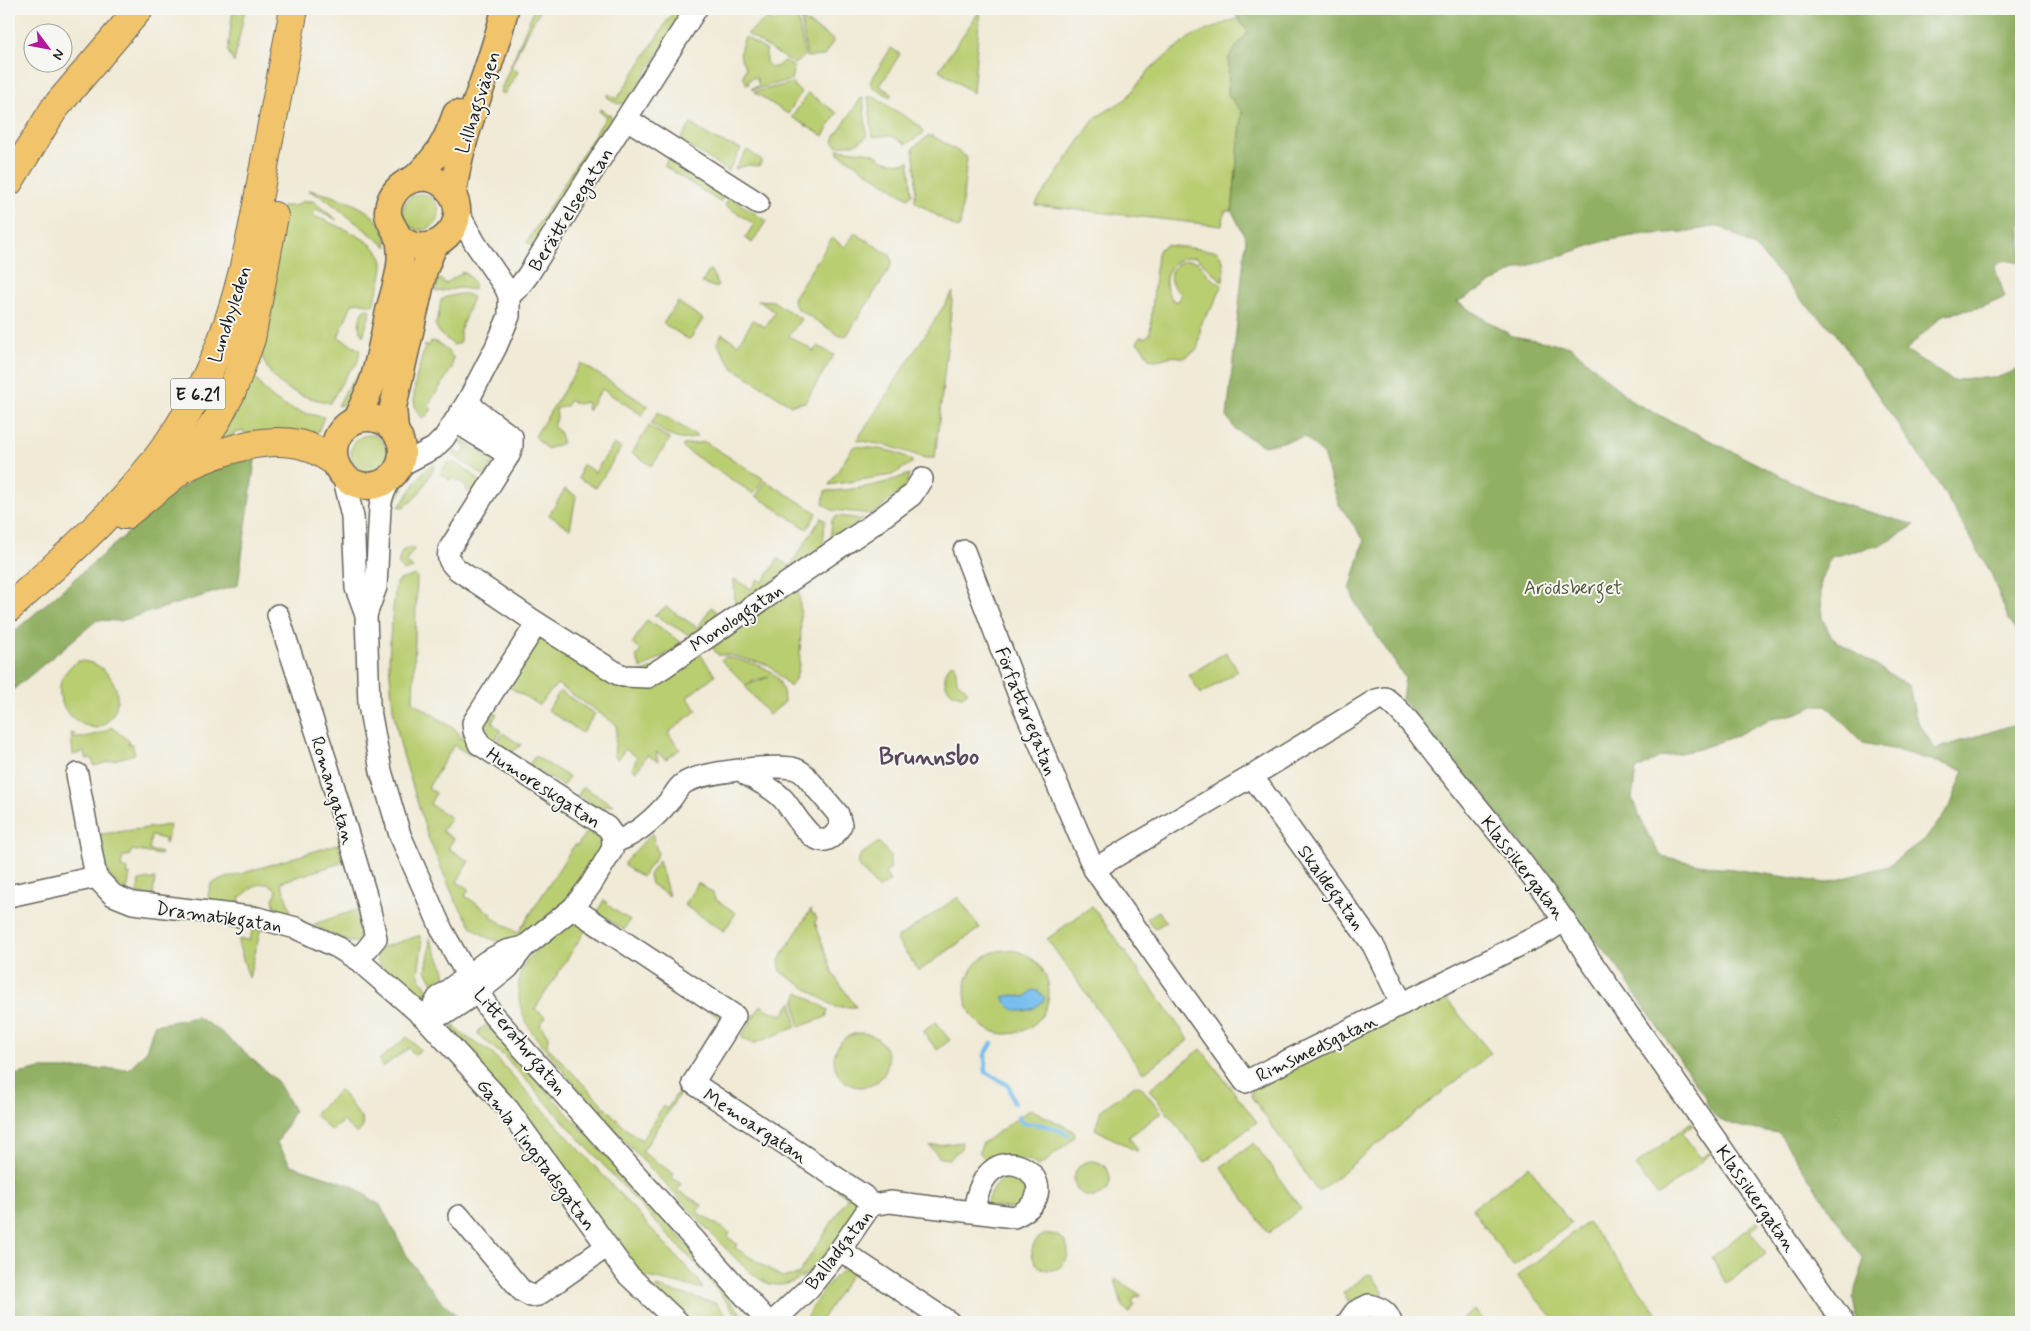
<svg xmlns="http://www.w3.org/2000/svg" width="2030" height="1331" viewBox="0 0 2030 1331" font-family="Mynerve,sans-serif">
  <style>
    .green { fill: #b9cd71; stroke: #6a7446 }
    .forest { fill: #92b063; stroke: #576640; fill-rule: evenodd }
    .water { fill: #75beed; stroke: #486d84 }
    .lines { fill: none; stroke-linecap: round; stroke-linejoin: round }
    .stream { stroke: #75beed; stroke-width: 4.5 }
    .minor-casing { stroke: #66645d; stroke-width: 24 }
    .major-casing { stroke: #66645d; stroke-width: 29 }
    .highway-casing { stroke: #66645d; stroke-width: 30 }
    .minor { stroke: #fff; stroke-width: 21 }
    .major { stroke: #f1c36a; stroke-width: 26 }
    .highway { stroke: #f1c36a; stroke-width: 28 }
    .labels { text-anchor: middle; stroke-width: 4; stroke-linejoin: round; paint-order: stroke }
    .shield { fill: #f6f6f2; stroke: #5d5d5c; stroke-width: 1 }
    .shield-label { font-size: 18px; font-weight: bold; fill: #1c1c1c }
    .street-label { font-size: 19px; fill: #1c1c1c; stroke: #f6f6f2 }
    .park-label { font-size: 19px; fill: #535a3a; stroke: #f6f6f2 }
    .district-label { font-size: 24px; font-weight: bold; fill: #59475a; stroke: #f6f6f2 }
  </style>
  <rect width="100%" height="100%" fill="#f6f6f2"/>
  <filter id="ink" filterUnits="userSpaceOnUse"><feTurbulence type="fractalNoise" baseFrequency=".02" numOctaves="2"/><feDisplacementMap in="SourceGraphic" scale="10" xChannelSelector="R" yChannelSelector="G"/><feConvolveMatrix kernelMatrix="1 2 1 2 8 2 1 2 1" color-interpolation-filters="sRGB"/></filter>
  <filter id="wash" filterUnits="userSpaceOnUse"><feTurbulence type="fractalNoise" baseFrequency=".0096" numOctaves="4" result="noise"/><feDisplacementMap in="SourceGraphic" scale="20" xChannelSelector="R" yChannelSelector="G"/><feGaussianBlur stdDeviation="1.12" result="paint"/><feColorMatrix in="noise" values="0 0 0 0 0 0 0 0 0 0 0 0 0 0 0 0 0 1.4 0 .05"/><feComposite in="paint" operator="in"/></filter>
  <g filter="url(#wash)">
    <rect width="100%" height="100%" fill="#f0ead6"/>
    <g class="green">
      <path d="M233,9H245L234,63L228,51Z"/>
      <path d="M534,9H541L527,32L511,67L518,72L504,94L500,92Z"/>
      <path d="M675,9H687L627,103L618,104L607,97L608,94L617,99Z"/>
      <path d="M980,10L973,93L939,70Z"/>
      <path d="M782,16L798,19L805,56L794,64L747,34L767,18L775,22Z"/>
      <path d="M1238,18L1248,32L1229,57L1228,95L1242,112L1232,211H1225L1222,226L1035,205L1095,118L1126,99L1151,68L1190,37Z"/>
      <path d="M801,19L834,40L824,56L807,57Z"/>
      <path d="M745,37L766,50V62L771,67H776L784,61L794,67L791,80L752,90V88L759,86L756,77L748,80L749,84L747,85L743,76L746,68C738,56 739,51 745,37Z"/>
      <path d="M891,48L900,54L880,86L892,94L890,97L873,87L870,82Z"/>
      <path d="M793,83L795,87L801,92L788,114L754,92Z"/>
      <path d="M808,93L837,113L823,136L792,117Z"/>
      <path d="M868,97H874L920,126L924,133L906,144L890,135L873,137Z"/>
      <path d="M861,98H863L867,137L855,144L837,146L833,141L834,138Z"/>
      <path d="M600,109L611,116L613,124L535,248L527,242L606,117L599,111Z"/>
      <path d="M691,124L714,139L741,149L728,171L680,140Z"/>
      <path d="M928,136H933L967,157L960,226L957,228L915,202L916,176L913,148Z"/>
      <path d="M838,149L873,153L883,160L890,162L904,163L909,161L912,194L908,198L838,153Z"/>
      <path d="M747,150L762,160L759,166L748,165L735,169Z"/>
      <path d="M669,158L725,194L720,202L664,166Z"/>
      <path d="M308,190C332,195 375,206 384,232C386,237 386,242 387,247L327,200Z"/>
      <circle cx="421" cy="212" r="18"/>
      <path d="M730,197L766,221L752,243L745,238L754,224L725,205Z"/>
      <path d="M304,201H313L337,220L316,209L312,215C331,224 381,240 383,263C383,277 377,292 373,305L356,302L352,304L338,337L360,350L357,364L349,371L330,403C296,395 270,388 260,349L282,206H294Z"/>
      <path d="M855,233L890,255L892,262L889,270L847,335L840,336L798,309L794,304L793,298L832,238L845,247Z"/>
      <path d="M1166,245L1216,251C1226,258 1224,271 1223,282L1196,257C1170,254 1156,283 1174,301H1179L1181,294C1177,290 1172,287 1171,281C1167,266 1185,256 1198,262L1210,277L1222,285L1215,303L1201,323L1198,349L1184,358C1168,353 1160,363 1149,359L1143,348L1137,343L1140,337H1147L1150,333L1157,254L1159,249Z"/>
      <path d="M710,269L718,284L717,288L702,283Z"/>
      <path d="M463,272C469,274 476,284 474,290L460,288L436,292L437,281L441,279L445,284Z"/>
      <path d="M953,292L935,458H925L889,446L857,440Z"/>
      <path d="M460,294H466L473,297L460,331V343L454,345L440,334L435,324L438,319L441,300L446,297Z"/>
      <path d="M757,300L773,301L801,319L789,336L814,351L818,346L834,355L805,402L791,405L732,367L717,343L722,334L738,344L753,320L765,327L775,312Z"/>
      <path d="M678,302L703,319L691,338L688,339L664,324V322Z"/>
      <path d="M366,309L371,310L363,336C357,329 359,319 363,311Z"/>
      <path d="M431,341C441,342 446,350 453,357L452,368L428,406L432,409L424,419C403,405 421,365 425,345L429,346Z"/>
      <path d="M372,356L351,402L338,406L346,390Z"/>
      <path d="M581,363L648,406L642,415L602,389L588,411L586,402L578,404L570,400L566,406L556,409L557,418L553,426L559,431L563,443L547,449L535,436Z"/>
      <path d="M250,368C267,402 288,411 324,417L315,439L250,437L243,431L232,434L226,442L212,441Z"/>
      <path d="M658,412L697,436C678,445 666,433 651,424Z"/>
      <path d="M649,426L670,439L652,466L632,453Z"/>
      <circle cx="369" cy="453" r="18"/>
      <path d="M462,440L494,461L484,476L452,454L454,451L462,455L466,448L460,443Z"/>
      <path d="M705,442L764,479L754,494L683,448V445Z"/>
      <path d="M614,444L621,448L596,488L579,478L582,464L595,472Z"/>
      <path d="M856,446C873,449 900,449 913,462L892,475L829,485L853,447Z"/>
      <path d="M420,462L392,507H391C393,487 402,472 420,462Z"/>
      <path d="M450,462C460,464 475,474 481,483L473,494L466,491L467,487L453,477L450,480L440,474L447,463Z"/>
      <path d="M434,464V468C428,479 413,508 399,507L424,471Z"/>
      <path d="M906,475H909L906,487L873,514L832,510L823,503L825,491C852,491 882,485 906,475Z"/>
      <path d="M766,481L817,513L807,529L756,496Z"/>
      <path d="M565,489L576,496L570,529L549,515Z"/>
      <path d="M837,516L863,519L830,541L832,520Z"/>
      <path d="M821,518L825,520L823,547L735,607L734,579L751,589L758,579L763,582L778,559L790,566Z"/>
      <path d="M410,547L414,549L406,562L413,568L403,571L398,563L402,551Z"/>
      <path d="M415,575L417,577L413,702L455,729L460,734L457,738L460,739L464,733L474,747L470,755L454,745L428,788L436,793L430,804L451,818L442,831L454,839L448,848L469,861L457,882L469,889L465,896L492,914L491,917L518,933L573,847L575,845H578L587,830L575,822L577,820L604,834L603,850L572,893L559,907L533,928L510,942L503,943L486,937L472,927L455,900L428,837L401,748L393,709L389,663L390,637L396,583L400,580Z"/>
      <path d="M798,585C801,603 803,661 796,677C795,680 792,684 790,687L769,665L729,655H718L712,647Z"/>
      <path d="M666,607L698,628L711,607L716,611V623L694,638L654,615Z"/>
      <path d="M647,620L681,642L679,647L641,669L636,657L641,650L632,644Z"/>
      <path d="M542,635L617,682L698,651L715,675L687,697L697,710L668,733L680,749L666,759L656,752L658,761L647,755L637,771L632,769L637,757L625,749L618,760L614,756L617,725L557,684L539,705L509,687Z"/>
      <path d="M1226,652L1238,671L1201,694L1189,675Z"/>
      <path d="M726,657C756,664 784,666 784,703L769,715L745,686L769,677L754,680L746,685L721,660Z"/>
      <path d="M78,661C115,660 134,709 98,728C61,725 44,682 78,661Z"/>
      <path d="M951,664H955L957,681L967,690L968,692L962,696C944,693 940,677 951,664Z"/>
      <path d="M560,691L595,714L582,733L548,710Z"/>
      <path d="M493,712L497,714L492,722L501,731L494,742L486,735L483,727Z"/>
      <path d="M111,727L129,741L128,744H132L135,754L94,766L92,758L87,759L84,752L73,755L71,733L75,734L74,739C85,736 102,735 111,727Z"/>
      <path d="M503,733L521,745L511,753L496,743Z"/>
      <path d="M535,756L569,777L563,786L529,765Z"/>
      <path d="M583,787L613,805L599,808L578,795Z"/>
      <path d="M170,825L166,844L165,843V839L151,836L149,850L161,853L160,855L132,850L129,856H123L121,867L128,869L127,874H130L127,891C104,880 102,857 95,835Z"/>
      <path d="M652,833L658,854L642,877L626,867L624,863Z"/>
      <path d="M879,842L890,856V869L885,873L890,881L878,889L858,865L860,855Z"/>
      <path d="M338,844L344,862L281,882L291,912L288,913L290,917L247,907L261,904L264,911L275,908L273,899L277,891C263,875 252,889 239,898L241,907L210,903L208,895L211,883Z"/>
      <path d="M659,860L669,896L651,884L649,875Z"/>
      <path d="M150,879H155L153,896L137,894L139,881Z"/>
      <path d="M698,883L713,893L715,899L736,913L724,931L684,905Z"/>
      <path d="M958,897L980,928L919,971L896,939Z"/>
      <path d="M604,900L614,910L630,920L624,930L597,912Z"/>
      <path d="M1092,906L1189,1040L1143,1073L1047,939Z"/>
      <path d="M359,909C363,922 370,934 356,942H349L315,926L314,924Z"/>
      <path d="M811,909L812,914L815,915L817,919L815,922L833,974L856,1007H835L781,972L779,960Z"/>
      <path d="M1159,911L1166,922L1154,929L1147,918Z"/>
      <path d="M572,924C582,923 593,926 599,935L597,938L585,931L535,1009L546,1017L540,1024L548,1036L547,1046L626,1129L642,1140L663,1106L667,1109L724,1021L711,1013L713,1009C721,1009 728,1018 727,1026L683,1094L681,1092L642,1152L674,1174L672,1178L681,1184L677,1190L702,1205L697,1212L730,1233L728,1237L737,1244L735,1248L782,1277L798,1275L848,1197L837,1190L838,1187C843,1191 850,1194 854,1198C862,1211 834,1243 826,1253C813,1269 794,1290 770,1284C750,1279 706,1227 690,1210C642,1160 594,1110 551,1056C539,1042 525,1026 521,1008C519,1002 519,996 519,989C518,966 526,960 542,945C551,937 560,925 572,924Z"/>
      <path d="M253,926L261,928L249,978L238,943L239,939L250,940Z"/>
      <path d="M418,936H420L422,945L418,974L429,992C423,995 417,995 410,992C403,989 378,966 377,959C376,954 378,951 381,948Z"/>
      <path d="M429,937L445,971V978L438,992L426,970L430,948Z"/>
      <circle cx="1007" cy="992" r="42"/>
      <path d="M1439,990L1491,1053L1318,1192L1251,1096L1252,1086Z"/>
      <path d="M799,992L828,1010L826,1017L799,1027L795,1002Z"/>
      <path d="M792,1002L796,1027L753,1044L741,1037L761,1005L768,1010L783,1015Z"/>
      <path d="M935,1022L950,1040L937,1050L923,1032Z"/>
      <path d="M453,1025L463,1035L491,1052L698,1280L703,1289L638,1275L454,1038Z"/>
      <path d="M487,1025L706,1266L732,1303L749,1322H742L699,1267L659,1226L504,1056L479,1036L478,1033L480,1029Z"/>
      <circle cx="861" cy="1060" r="27"/>
      <path d="M407,1037L421,1050L414,1055L409,1048L383,1067L379,1060Z"/>
      <path d="M1201,1049L1257,1122L1205,1162L1149,1089Z"/>
      <path d="M1135,1085L1141,1087L1162,1112L1129,1137L1138,1150L1136,1151L1095,1129L1101,1110Z"/>
      <path d="M340,1090L362,1119L363,1127L357,1134L343,1121L331,1131L315,1115L317,1111Z"/>
      <path d="M1030,1109L1074,1131L1075,1137L1044,1163L1038,1166L1029,1160L987,1161L979,1152L983,1143Z"/>
      <path d="M1691,1122L1693,1125L1682,1133L1701,1158L1712,1151L1713,1152L1658,1196L1635,1166Z"/>
      <path d="M962,1142L961,1149L949,1159L940,1158L930,1146Z"/>
      <path d="M1254,1143L1301,1209L1268,1233L1221,1167Z"/>
      <circle cx="1092" cy="1179" r="18"/>
      <path d="M1529,1166L1571,1224L1513,1266L1472,1209Z"/>
      <path d="M1013,1174H1021L1031,1187L1017,1209L986,1206C989,1191 999,1177 1013,1174Z"/>
      <path d="M1757,1221L1760,1223L1750,1231L1766,1254L1726,1284L1712,1257Z"/>
      <path d="M1588,1222L1664,1322H1556L1517,1276Z"/>
      <circle cx="1050" cy="1252" r="18"/>
      <path d="M847,1269L862,1277L863,1280L852,1273L820,1322H807V1316C815,1303 832,1273 847,1269Z"/>
      <path d="M1368,1274L1372,1275L1383,1292L1381,1298L1363,1296L1349,1302L1343,1293Z"/>
      <path d="M1115,1279L1141,1295L1139,1297L1136,1296L1132,1302L1135,1304L1129,1313L1122,1305Z"/>
      <path d="M656,1287L716,1303L732,1322H691L659,1298Z"/>
      <path d="M1476,1310L1482,1319L1480,1322H1458L1472,1311Z"/>
    </g>
    <g class="forest">
      <path d="M1232,9H2021V263L2005,260L1994,266L2005,297L1983,307L1943,315L1906,350L1953,381L1970,378H1996L2021,368V639L2008,618L1991,573L1940,486L1834,331L1805,304L1756,248L1720,226L1683,232L1638,235L1604,241L1566,254L1517,269L1457,302L1512,336L1570,346L1633,402L1831,501L1915,525L1881,545L1831,557L1820,581L1822,618L1832,638L1909,686L1916,718L1935,749L2016,724L2021,715V1014L2017,1021L2021,1023V1322H1857L1853,1298L1861,1274L1862,1258L1779,1133C1759,1130 1731,1128 1714,1115C1709,1111 1707,1103 1705,1097L1616,965L1577,919L1554,884L1402,699L1405,678L1356,604L1350,590L1364,540L1338,503L1323,454L1305,437L1264,446L1236,430L1227,417L1246,239L1232,211L1242,112L1228,95L1229,57L1248,32ZM1817,705H1826L1863,743L1896,750L1964,770L1950,807L1927,837L1888,866L1826,883L1699,864L1661,856L1648,835L1632,798L1636,770L1660,757L1699,749L1733,737L1768,720L1798,713Z"/>
      <path d="M256,453L238,585L120,621L97,620L9,693V636L176,491L212,467Z"/>
      <path d="M197,1017L220,1031L278,1082L294,1111L277,1143L291,1165L351,1185L380,1205L409,1259L439,1299L463,1322H9V1076L41,1069H129L146,1051L154,1025Z"/>
    </g>
    <path class="water" d="M1032,990L1038,991L1045,998C1038,1009 1021,1016 1010,1007C1007,1005 1005,1000 1003,997L1013,995L1026,997Z"/>
    <g class="lines">
      <g class="stream">
        <path d="M992,1043L985,1055L986,1072L1009,1086L1014,1103"/>
        <path d="M1018,1116L1022,1123C1039,1124 1054,1126 1068,1135"/>
      </g>
    </g>
  </g>
  <g filter="url(#ink)">
    <g class="lines">
      <g class="minor-casing">
        <g id="minor">
          <path d="M627,119L758,203"/>
          <path d="M509,296L519,287L528,275L587,180L696,9"/>
          <path d="M468,401L476,410L512,437V446L509,455L450,548C446,558 450,563 458,570L537,623L618,674L624,676L648,677L664,667L869,527L912,495L922,479"/>
          <path d="M455,421L509,455"/>
          <path d="M399,466L434,448L444,438L468,401L496,347L509,316V296L505,287L475,243L457,211"/>
          <path d="M343,475L353,517L356,588L366,615L369,705L381,771L400,835L442,930L467,975L493,1015L768,1322"/>
          <path d="M964,551L1020,698L1094,869L1245,1082L1548,931L1565,920"/>
          <path d="M278,615L326,761L368,902L376,938L358,960"/>
          <path d="M366,615L376,587L380,508L382,497L390,479"/>
          <path d="M537,623L473,723L474,731L479,744L607,827L612,834L613,842"/>
          <path d="M77,774L96,877L113,895L133,903L258,918L296,928L339,948L358,960L426,1019L508,1109L627,1274L678,1322"/>
          <path d="M1252,776L1373,945L1402,1004"/>
          <path d="M1094,869L1252,776L1376,700L1385,698C1407,714 1427,746 1445,767C1496,829 1548,892 1590,960L1843,1322"/>
          <path d="M9,896L96,877"/>
          <path d="M573,908L735,1016L693,1083L864,1196L871,1205"/>
          <path d="M426,1019L448,1012L478,992L508,968L524,947L573,908L590,886L606,860L612,850L613,842C637,836 656,817 671,799C675,794 678,787 683,784C698,772 772,765 792,768C797,769 801,771 805,775L838,814L841,825C819,865 798,816 783,799C773,788 759,782 747,775L746,770"/>
          <path d="M426,1019L438,998L487,961L506,951L524,947"/>
          <path d="M459,1216L522,1291L531,1296L538,1295L606,1247"/>
          <path d="M840,1250L949,1322"/>
          <path d="M773,1322L809,1288L840,1250L871,1205L890,1202L1014,1217C1081,1187 986,1117 974,1212"/>
          <path d="M1348,1322L1355,1312L1369,1305C1380,1308 1387,1311 1391,1322"/>
        </g>
      </g>
      <g class="major-casing">
        <g id="major">
          <path d="M414,179C438,156 445,145 456,114"/>
          <path d="M453,195C460,130 491,72 505,9"/>
          <circle cx="368" cy="452" r="34"/>
          <path d="M356,419C362,407 368,394 373,381C380,358 384,334 389,311C393,296 398,281 400,266C401,258 401,244 398,236C392,223 384,217 390,201C399,178 428,170 446,187C479,219 432,268 397,236"/>
          <path d="M395,430L393,407L424,270L434,245"/>
        </g>
      </g>
      <g class="highway-casing">
        <g id="highway">
          <path d="M9,182L54,109L139,9"/>
          <path d="M184,468C218,452 261,436 299,444C312,447 323,454 334,461"/>
          <path d="M125,515L182,469L217,420L232,391L251,339L274,216"/>
          <path d="M9,608C65,557 124,506 168,443C232,352 248,257 267,150C276,103 285,56 294,9"/>
        </g>
      </g>
      <use href="#minor" class="minor"/>
      <use href="#major" class="major"/>
      <use href="#highway" class="highway"/>
    </g>
  </g>
  <g class="labels">
    <rect class="shield" x="170.5" y="378.5" width="55" height="31" rx="4"/>
    <g class="shield-label">
      <text x="198" y="400">E 6.21</text>
    </g>
    <g class="street-label">
      <text transform="translate(477 102) rotate(-72)" y="7">Lillhagsvägen</text>
      <text transform="translate(570 209) rotate(-58)" y="7">Berättelsegatan</text>
      <text transform="translate(229 314) rotate(-72)" y="7">Lundbyleden</text>
      <text transform="translate(736 617) rotate(-34)" y="7">Monologgatan</text>
      <text transform="translate(1027 711) rotate(68)" y="7">Författaregatan</text>
      <text transform="translate(544 787) rotate(33)" y="7">Humoreskgatan</text>
      <text transform="translate(334 790) rotate(73)" y="7">Romangatan</text>
      <text transform="translate(1524 867) rotate(52)" y="7">Klassikergatan</text>
      <text transform="translate(1332 887) rotate(54)" y="7">Skaldegatan</text>
      <text transform="translate(219 916) rotate(8)" y="7">Dramatikgatan</text>
      <text transform="translate(521 1041) rotate(50)" y="7">Litteraturgatan</text>
      <text transform="translate(1316 1047) rotate(-26)" y="7">Rimsmedsgatan</text>
      <text transform="translate(756 1125) rotate(33)" y="7">Memoargatan</text>
      <text transform="translate(537 1154) rotate(53)" y="7">Gamla Tingstadsgatan</text>
      <text transform="translate(1757 1198) rotate(55)" y="7">Klassikergatan</text>
      <text transform="translate(838 1249) rotate(-52)" y="7">Balladgatan</text>
    </g>
    <g class="park-label">
      <text x="1573" y="594">Arödsberget</text>
    </g>
    <g class="district-label">
      <text x="929" y="764">Brunnsbo</text>
    </g>
  </g>
  <rect width="2030" height="1331" fill="none" stroke="#f6f6f2" stroke-width="30"/>
  <g transform="translate(48 48) rotate(122)"><circle r="24" fill="#f6f6f2" stroke="#9f9f9c"/>
  <path d="M0-4L9 19L0 12L-9 19Z" fill="#b5179e"/>
  <text y="-8" font-size="14" font-weight="bold" text-anchor="middle" fill="#1c1c1c">N</text>
  </g>
</svg>
